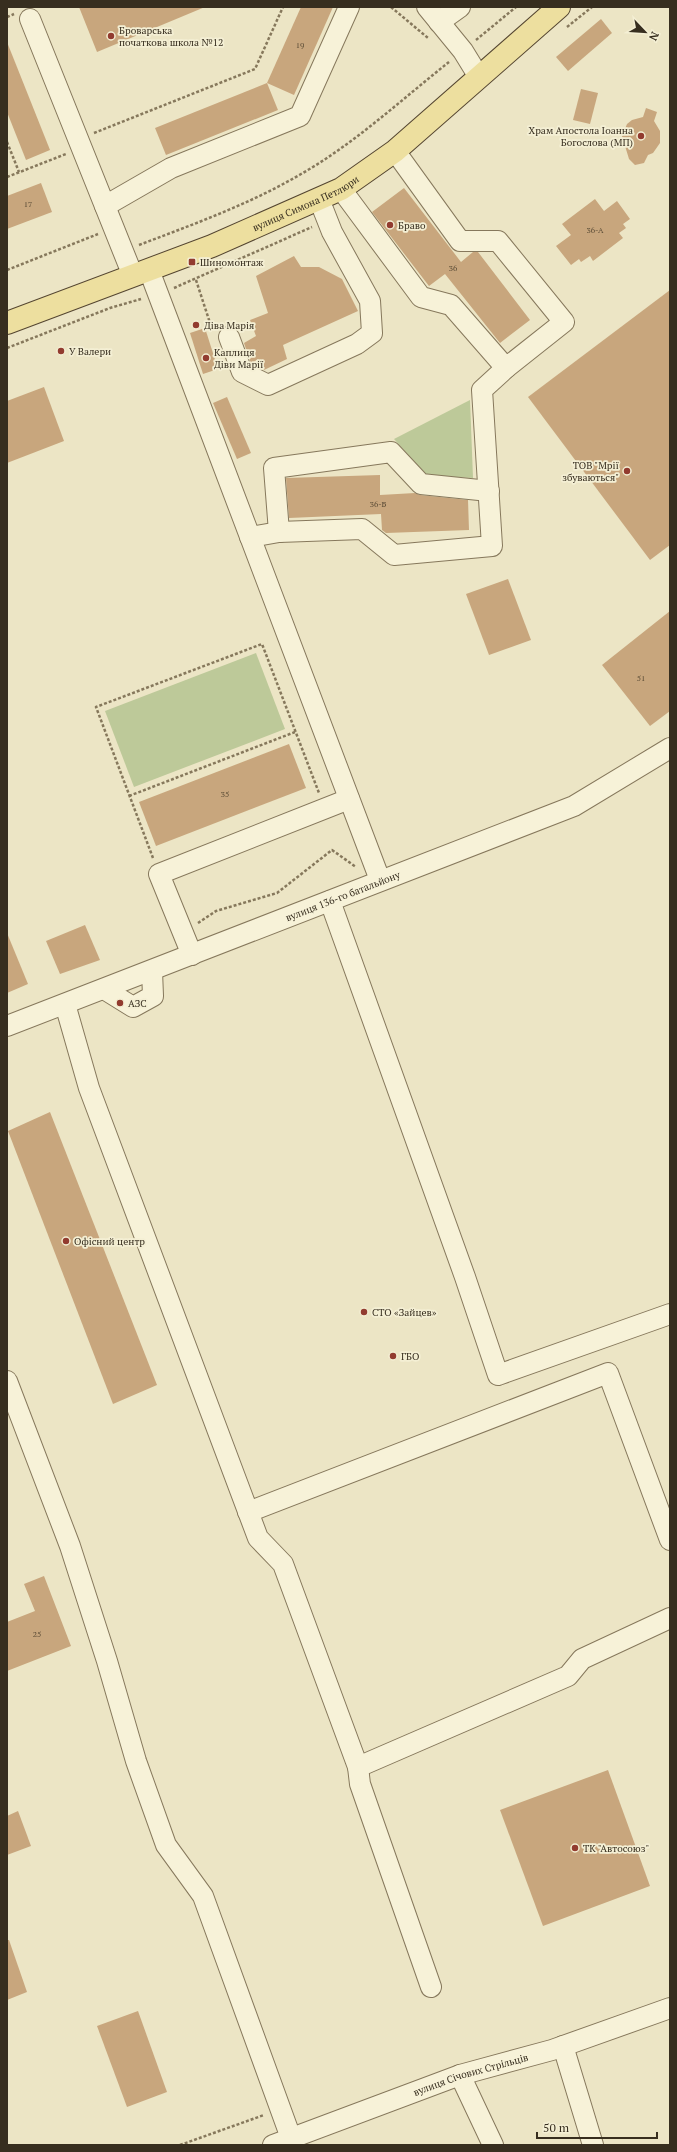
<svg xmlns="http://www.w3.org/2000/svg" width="677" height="2152" viewBox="0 0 677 2152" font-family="'PT Serif',serif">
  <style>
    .green { fill: #bdc999 }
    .building { fill: #c8a67d }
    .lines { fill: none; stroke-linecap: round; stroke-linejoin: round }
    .minor-casing { stroke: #86785c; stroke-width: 22 }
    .major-casing { stroke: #544530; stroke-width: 24 }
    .path { stroke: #86785c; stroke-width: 2.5; stroke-dasharray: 3 2; stroke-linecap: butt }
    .minor { stroke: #f7f2d8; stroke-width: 20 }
    .major { stroke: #eddf9f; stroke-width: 22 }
    .poi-dot { fill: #923b2f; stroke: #f4efd4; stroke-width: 1.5 }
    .labels { text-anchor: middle; stroke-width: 3.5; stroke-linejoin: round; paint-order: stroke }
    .number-label { font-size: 8px; fill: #5b4c36 }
    .poi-label { font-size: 10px; fill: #372e1f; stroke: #f4efd4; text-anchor: start }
    .street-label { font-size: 10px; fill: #372e1f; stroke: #f4efd4 }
  </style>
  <rect width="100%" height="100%" fill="#ece5c5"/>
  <g class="green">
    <path d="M470,400L473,478L427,476L394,439Z"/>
    <path d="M256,653L285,729L134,787L105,711Z"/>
  </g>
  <g class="building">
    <path d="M79,7H205L97,52Z"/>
    <path d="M301,7H333L294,95L267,83Z"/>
    <path d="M601,19L612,33L568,71L556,57Z"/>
    <path d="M7,42L50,150L26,160L7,112Z"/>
    <path d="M267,83L278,110L166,155L155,128Z"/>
    <path d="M581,89L598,93L590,124L573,120Z"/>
    <path d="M646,108L657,112L654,121L660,131V143L653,153L648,155L644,163L635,165L629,159L622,136L627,124L632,120L643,117Z"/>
    <path d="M41,183L52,212L7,229V196Z"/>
    <path d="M404,188L461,262L473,252H478L530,320L500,343L445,274L429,286L372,212Z"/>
    <path d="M595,199L604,211L617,201L630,219L623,224L626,228L619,233L623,238L593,261L590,256L581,262L579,259L571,265L556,246L571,235L562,224Z"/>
    <path d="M294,256L301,267H319L342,279L358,311L283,345L287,359L264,370L258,359L251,364L244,343L256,336L250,320L268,313L256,276Z"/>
    <path d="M670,290V545L650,560L528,397Z"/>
    <path d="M205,328L218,369L203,374L190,333Z"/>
    <path d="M44,387L64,441L7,463V401Z"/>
    <path d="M227,397L251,453L237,459L213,403Z"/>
    <path d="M380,475V495L415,493L420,495L468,500L469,530L386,533L382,530L381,514L289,518L286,478Z"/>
    <path d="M508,579L531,640L489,655L466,594Z"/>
    <path d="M670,611V711L650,726L602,665Z"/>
    <path d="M289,744L306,788L156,846L139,802Z"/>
    <path d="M85,925L100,960L60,974L46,941Z"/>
    <path d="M7,933L28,984L7,993Z"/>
    <path d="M50,1112L157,1385L113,1404L8,1131Z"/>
    <path d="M44,1576L71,1646L7,1671V1622L35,1611L24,1584Z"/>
    <path d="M608,1770L650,1886L543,1926L500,1810Z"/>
    <path d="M18,1811L31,1846L7,1855V1816Z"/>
    <path d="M7,1940H9L27,1992L7,2000Z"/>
    <path d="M138,2011L167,2092L127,2107L97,2026Z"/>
  </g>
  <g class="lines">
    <g class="minor-casing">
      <g id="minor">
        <path d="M427,7L463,51L479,77"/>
        <path d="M30,19L133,276"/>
        <path d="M439,22L460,7"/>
        <path d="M341,189L421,297L451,305L506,368L564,322L498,241H460L395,151"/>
        <path d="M105,206L171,168L300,116L349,7"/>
        <path d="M149,270L380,880"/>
        <path d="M229,337L242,372L268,385L357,344L372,333L370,301L332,232L319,199"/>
        <path d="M279,532L274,468L391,452L421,484L489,491"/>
        <path d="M250,537L279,532L362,529L394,555L492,546L482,390L506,368"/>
        <path d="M330,901L465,1277L498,1375L670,1314"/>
        <path d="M192,955L159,874L349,799"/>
        <path d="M104,989L133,1007L153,996L152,971"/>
        <path d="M65,1004L89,1088L258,1538L283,1564L358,1767L360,1784L431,1987"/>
        <path id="s1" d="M7,1026L574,806L670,748"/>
        <path d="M7,1381L70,1546L107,1661L136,1761L166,1845L203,1896L291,2138"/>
        <path d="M248,1512L608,1373L670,1540"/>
        <path d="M358,1767L568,1676L582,1659L670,1618"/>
        <path d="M563,2046L593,2145"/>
        <path d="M460,2075L493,2145"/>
        <path id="s2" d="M273,2145L460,2075L552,2050L670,2008"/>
      </g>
    </g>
    <g class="major-casing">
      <g id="major">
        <path id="s3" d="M7,323L212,246L341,189L395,151L559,7"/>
      </g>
    </g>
    <g class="path">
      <path d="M391,7L428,38"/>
      <path d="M7,17L14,14"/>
      <path d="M567,27L592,7"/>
      <path d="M476,40L516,7"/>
      <path d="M94,133L255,69L283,7"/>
      <path d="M7,142L19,172"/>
      <path d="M7,177L66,154"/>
      <path d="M139,245C194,224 250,204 301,174C354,144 401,100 449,62"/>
      <path d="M7,270L98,234"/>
      <path d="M196,280L211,326"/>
      <path d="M174,288L312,227"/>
      <path d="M7,348L110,308L141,299"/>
      <path d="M129,796L295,732"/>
      <path d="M153,858L96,707L262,644L319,793"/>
      <path d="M198,923L216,911L277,893L332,850L356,867"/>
      <path d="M180,2145L264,2115"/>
    </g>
    <use href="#minor" class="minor"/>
    <use href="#major" class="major"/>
  </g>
  <g class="poi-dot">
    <circle cx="111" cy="36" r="4"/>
    <circle cx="641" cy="136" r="4"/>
    <circle cx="390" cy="225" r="4"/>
    <rect x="188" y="258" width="8" height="8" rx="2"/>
    <circle cx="196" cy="325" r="4"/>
    <circle cx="61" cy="351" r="4"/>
    <circle cx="206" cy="358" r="4"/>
    <circle cx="627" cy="471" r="4"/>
    <circle cx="120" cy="1003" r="4"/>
    <circle cx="66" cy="1241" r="4"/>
    <circle cx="364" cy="1312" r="4"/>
    <circle cx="393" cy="1356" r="4"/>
    <circle cx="575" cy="1848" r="4"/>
  </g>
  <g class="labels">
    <g class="number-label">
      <text x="300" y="48">19</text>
      <text x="28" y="207">17</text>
      <text x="595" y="233">36-А</text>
      <text x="453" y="271">36</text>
      <text x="378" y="507">36-Б</text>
      <text x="641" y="681">51</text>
      <text x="225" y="797">35</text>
      <text x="37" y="1637">25</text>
    </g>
    <g class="poi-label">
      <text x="119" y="34">Броварська<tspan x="119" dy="12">початкова школа №12</tspan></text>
      <text x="633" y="134" text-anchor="end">Храм Апостола Іоанна<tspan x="633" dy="12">Богослова (МП)</tspan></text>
      <text x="398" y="229">Браво</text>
      <text x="200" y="266">Шиномонтаж</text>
      <text x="204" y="329">Діва Марія</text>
      <text x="69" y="355">У Валери</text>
      <text x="214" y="356">Каплиця<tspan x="214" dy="12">Діви Марії</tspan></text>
      <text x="619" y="469" text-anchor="end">ТОВ "Мрії<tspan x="619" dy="12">збуваються"</tspan></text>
      <text x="128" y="1007">АЗС</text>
      <text x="74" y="1245">Офісний центр</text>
      <text x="372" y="1316">СТО «Зайцев»</text>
      <text x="401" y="1360">ГБО</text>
      <text x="583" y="1852">ТК "Автосоюз"</text>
    </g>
    <g class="street-label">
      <text dy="4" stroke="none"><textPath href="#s3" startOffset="322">вулиця Симона Петлюри</textPath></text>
      <text dy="4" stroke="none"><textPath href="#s1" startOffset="360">вулиця 136-го батальйону</textPath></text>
      <text dy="4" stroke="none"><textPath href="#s2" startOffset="210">вулиця Січових Стрільців</textPath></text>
    </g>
  </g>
  <rect width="677" height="2152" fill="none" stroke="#372e1f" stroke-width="16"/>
  <g transform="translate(645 32) rotate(115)" stroke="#f4efd4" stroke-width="3" paint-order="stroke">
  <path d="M0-3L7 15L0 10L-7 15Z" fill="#372e1f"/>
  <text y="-6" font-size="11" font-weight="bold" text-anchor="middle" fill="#372e1f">N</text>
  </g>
  <path d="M537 2132v6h120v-6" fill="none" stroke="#372e1f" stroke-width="2"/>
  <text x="543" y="2132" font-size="12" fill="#372e1f" stroke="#f4efd4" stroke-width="3" paint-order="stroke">50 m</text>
</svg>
